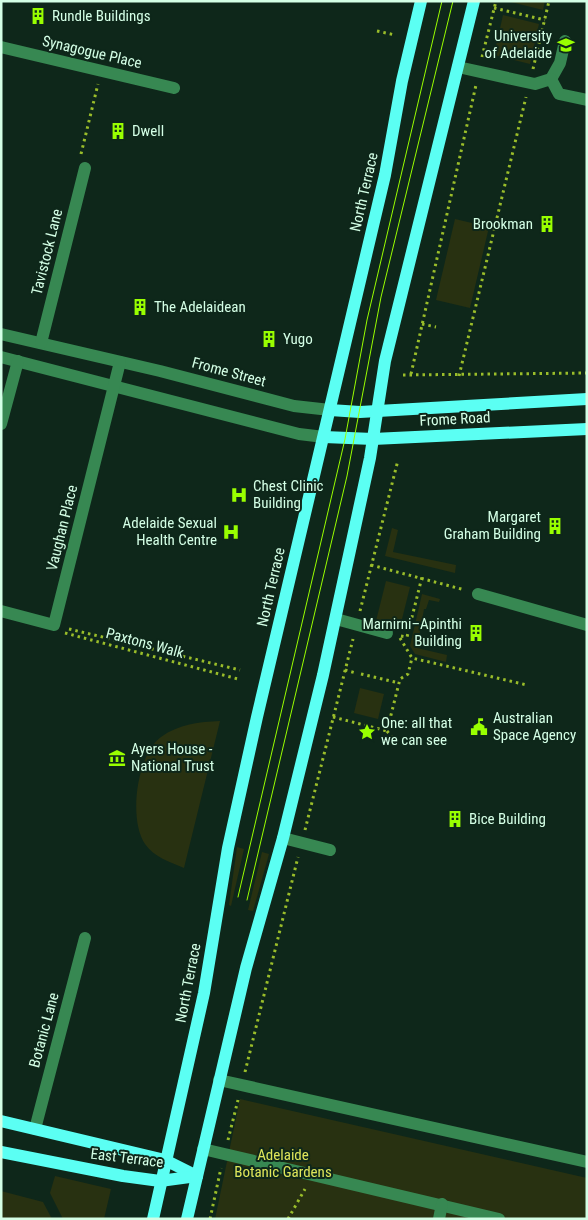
<svg xmlns="http://www.w3.org/2000/svg" width="588" height="1220" viewBox="0 0 588 1220" font-family="'Roboto Condensed',sans-serif">
  <style>
    .green { fill: #283111 }
    .lines { fill: none; stroke-linecap: round; stroke-linejoin: round }
    .path { stroke: #9abd2a; stroke-width: 3; stroke-dasharray: 2.5 4; stroke-linecap: butt }
    .minor { stroke: #378852; stroke-width: 12 }
    .major { stroke: #5bfff3; stroke-width: 12 }
    .tram { stroke: #9f0; stroke-width: 1 }
    .labels { text-anchor: middle; stroke-width: 4; stroke-linejoin: round; paint-order: stroke }
    .poi-label { font-size: 15px; fill: #d4ffe6; stroke: #0e271a; text-anchor: start }
    .street-label { font-size: 15px; fill: #d4ffe6; stroke: #0e271a }
    .park-label { font-size: 15px; fill: #dee55a; stroke: #0e271a }
  </style>
  <rect width="100%" height="100%" fill="#0e271a"/>
  <g class="green">
    <path d="M507,1H545L543,10Z"/>
    <path d="M503,15L539,24L530,64L494,55Z"/>
    <path d="M455,219L489,227L470,308L436,300Z"/>
    <path d="M392,528L398,530L393,552L456,565L455,573L385,556Z"/>
    <path d="M386,581L410,587L400,627L376,621Z"/>
    <path d="M422,594L440,599L439,602L429,600L426,609H424L417,648L447,655L446,662L415,654L410,646Z"/>
    <path d="M360,688L384,694L378,719L354,713Z"/>
    <path d="M220,721L184,868C170,862 154,857 145,844C128,819 137,754 161,737C179,724 199,722 220,721Z"/>
    <path d="M237,847L244,849L231,906L229,905Z"/>
    <path d="M262,852L269,854L253,911L248,910Z"/>
    <path d="M240,1099L587,1178V1219H215Z"/>
    <path d="M55,1176L111,1189L104,1219H63L50,1193Z"/>
    <path d="M1,1191L43,1202L52,1219H1Z"/>
  </g>
  <g class="lines">
    <g class="path">
      <path d="M494,8L545,20"/>
      <path d="M377,31L395,35"/>
      <path d="M482,57L496,1"/>
      <path d="M533,69L549,1"/>
      <path d="M81,154L98,84"/>
      <path d="M422,324L436,327"/>
      <path d="M411,374L476,85"/>
      <path d="M403,375L587,373"/>
      <path d="M459,376L526,97"/>
      <path d="M371,565L465,590"/>
      <path d="M360,611L398,460"/>
      <path d="M69,629L240,670"/>
      <path d="M65,633L238,679"/>
      <path d="M401,636L407,637L422,577"/>
      <path d="M400,638L412,658L527,685"/>
      <path d="M345,670L356,673"/>
      <path d="M361,674L399,683"/>
      <path d="M333,717L387,731L400,679L408,674L412,658"/>
      <path d="M387,731L394,740"/>
      <path d="M305,830L353,639"/>
      <path d="M245,1072L298,857"/>
      <path d="M228,1140L238,1100"/>
      <path d="M210,1219L221,1168"/>
      <path d="M288,1219L305,1189"/>
    </g>
    <g class="minor">
      <path d="M1,47L174,88"/>
      <path d="M458,67L535,84L551,79L560,63L565,41"/>
      <path d="M551,79L559,94L587,100"/>
      <path d="M1,334L160,371L294,406L330,410"/>
      <path d="M41,343L85,168"/>
      <path d="M1,357L299,434L324,437"/>
      <path d="M1,424L18,361"/>
      <path d="M478,594L587,625"/>
      <path d="M1,611L54,625L120,362"/>
      <path d="M336,619L387,633"/>
      <path d="M283,838L330,850"/>
      <path d="M219,1080L587,1162"/>
      <path d="M35,1129L85,938"/>
      <path d="M203,1149L499,1219"/>
      <path d="M439,1219L442,1204"/>
    </g>
    <g class="major">
      <path d="M330,410L360,412L587,399"/>
      <path d="M324,437L373,439L587,429"/>
      <path d="M1,1121L165,1160L197,1176"/>
      <path d="M1,1152L123,1176L160,1181L197,1176"/>
      <path d="M153,1219L204,993L228,848L257,717L385,175L402,81L421,1"/>
      <path d="M187,1219L246,968L283,838L323,675L370,458L385,361L474,1"/>
    </g>
    <g class="tram">
      <path d="M238,897L345,439L367,320L442,1"/>
      <path d="M247,900L347,476L381,297L453,1"/>
    </g>
  </g>
  <defs>
    <g id="building-bare" transform="scale(1.35)"><path d="M-4-6H4V6H1V3H-1V6H-4ZM-2.5-4.3h1.7v1.8h-1.7ZM.8-4.3h1.7v1.8H.8ZM-2.5-1h1.7V.8h-1.7ZM.8-1h1.7V.8H.8Z" fill="#9f0" stroke="#0e271a" stroke-width="2.5" paint-order="stroke"/></g>
    <g id="university-bare" transform="scale(1.35)"><path d="M0-5L7-2L0 1L-7-2ZM-4 1L0 2.5L4 1V4Q0 6-4 4Z" fill="#9f0" stroke="#0e271a" stroke-width="2.5" paint-order="stroke"/></g>
    <g id="hospital-bare" transform="scale(1.35)"><path d="M-5-5h3v3.5h4V-5h3V5h-3V1.5h-4V5h-3Z" fill="#9f0" stroke="#0e271a" stroke-width="2.5" paint-order="stroke"/></g>
    <g id="civic-bare" transform="scale(1.35)"><path d="M-.6-6.5H3V-4.5H.6V-3L4-1V1h2V6H-6V1h2V-1L-.6-3ZM-1.2 2.5V6h2.4V2.5Z" fill="#9f0" stroke="#0e271a" stroke-width="2.5" paint-order="stroke"/></g>
    <g id="sight-bare" transform="scale(1.35)"><path d="M0-6L1.8-2.2L6-1.7L2.9 1.2L3.7 5.4L0 3.3L-3.7 5.4L-2.9 1.2L-6-1.7L-1.8-2.2Z" fill="#9f0" stroke="#0e271a" stroke-width="2.5" paint-order="stroke"/></g>
    <g id="museum-bare" transform="scale(1.35)"><path d="M0-6L6-3V-2H-6V-3ZM-5-1h2V3h-2ZM-1-1h2V3h-2ZM3-1h2V3H3ZM-6 4H6V6H-6Z" fill="#9f0" stroke="#0e271a" stroke-width="2.5" paint-order="stroke"/></g>
  </defs>
  <g fill-rule="evenodd">
    <use href="#building-bare" x="38" y="16"/>
    <use href="#university-bare" x="566" y="45"/>
    <use href="#building-bare" x="118" y="131"/>
    <use href="#building-bare" x="547" y="224"/>
    <use href="#building-bare" x="140" y="307"/>
    <use href="#building-bare" x="269" y="339"/>
    <use href="#hospital-bare" x="239" y="495"/>
    <use href="#building-bare" x="555" y="526"/>
    <use href="#hospital-bare" x="231" y="532"/>
    <use href="#building-bare" x="476" y="633"/>
    <use href="#civic-bare" x="479" y="727"/>
    <use href="#sight-bare" x="367" y="732"/>
    <use href="#museum-bare" x="117" y="758"/>
    <use href="#building-bare" x="455" y="819"/>
  </g>
  <g class="labels">
    <g class="poi-label">
      <text x="52" y="21">Rundle Buildings</text>
      <text x="552" y="41" text-anchor="end">University<tspan x="552" dy="17">of Adelaide</tspan></text>
      <text x="132" y="136">Dwell</text>
      <text x="533" y="229" text-anchor="end">Brookman</text>
      <text x="154" y="312">The Adelaidean</text>
      <text x="283" y="344">Yugo</text>
      <text x="253" y="491">Chest Clinic<tspan x="253" dy="17">Building</tspan></text>
      <text x="541" y="522" text-anchor="end">Margaret<tspan x="541" dy="17">Graham Building</tspan></text>
      <text x="217" y="528" text-anchor="end">Adelaide Sexual<tspan x="217" dy="17">Health Centre</tspan></text>
      <text x="462" y="629" text-anchor="end">Marnirni–Apinthi<tspan x="462" dy="17">Building</tspan></text>
      <text x="493" y="723">Australian<tspan x="493" dy="17">Space Agency</tspan></text>
      <text x="381" y="728">One: all that<tspan x="381" dy="17">we can see</tspan></text>
      <text x="131" y="754">Ayers House -<tspan x="131" dy="17">National Trust</tspan></text>
      <text x="469" y="824">Bice Building</text>
    </g>
    <g class="street-label">
      <text transform="translate(92 52) rotate(13)" y="5">Synagogue Place</text>
      <text transform="translate(364 192) rotate(-77)" y="5">North Terrace</text>
      <text transform="translate(47 252) rotate(-76)" y="5">Tavistock Lane</text>
      <text transform="translate(229 372) rotate(15)" y="5">Frome Street</text>
      <text transform="translate(455 419) rotate(-3)" y="5">Frome Road</text>
      <text transform="translate(62 528) rotate(-76)" y="5">Vaughan Place</text>
      <text transform="translate(271 587) rotate(-77)" y="5">North Terrace</text>
      <text transform="translate(145 643) rotate(15)" y="5">Paxtons Walk</text>
      <text transform="translate(188 983) rotate(-79)" y="5">North Terrace</text>
      <text transform="translate(44 1030) rotate(-75)" y="5">Botanic Lane</text>
      <text transform="translate(127 1158) rotate(7)" y="5">East Terrace</text>
    </g>
    <g class="park-label">
      <text x="283" y="1160">Adelaide<tspan x="283" dy="17">Botanic Gardens</tspan></text>
    </g>
  </g>
  <rect width="588" height="1220" fill="none" stroke="#d4ffe6" stroke-width="5"/>
</svg>
